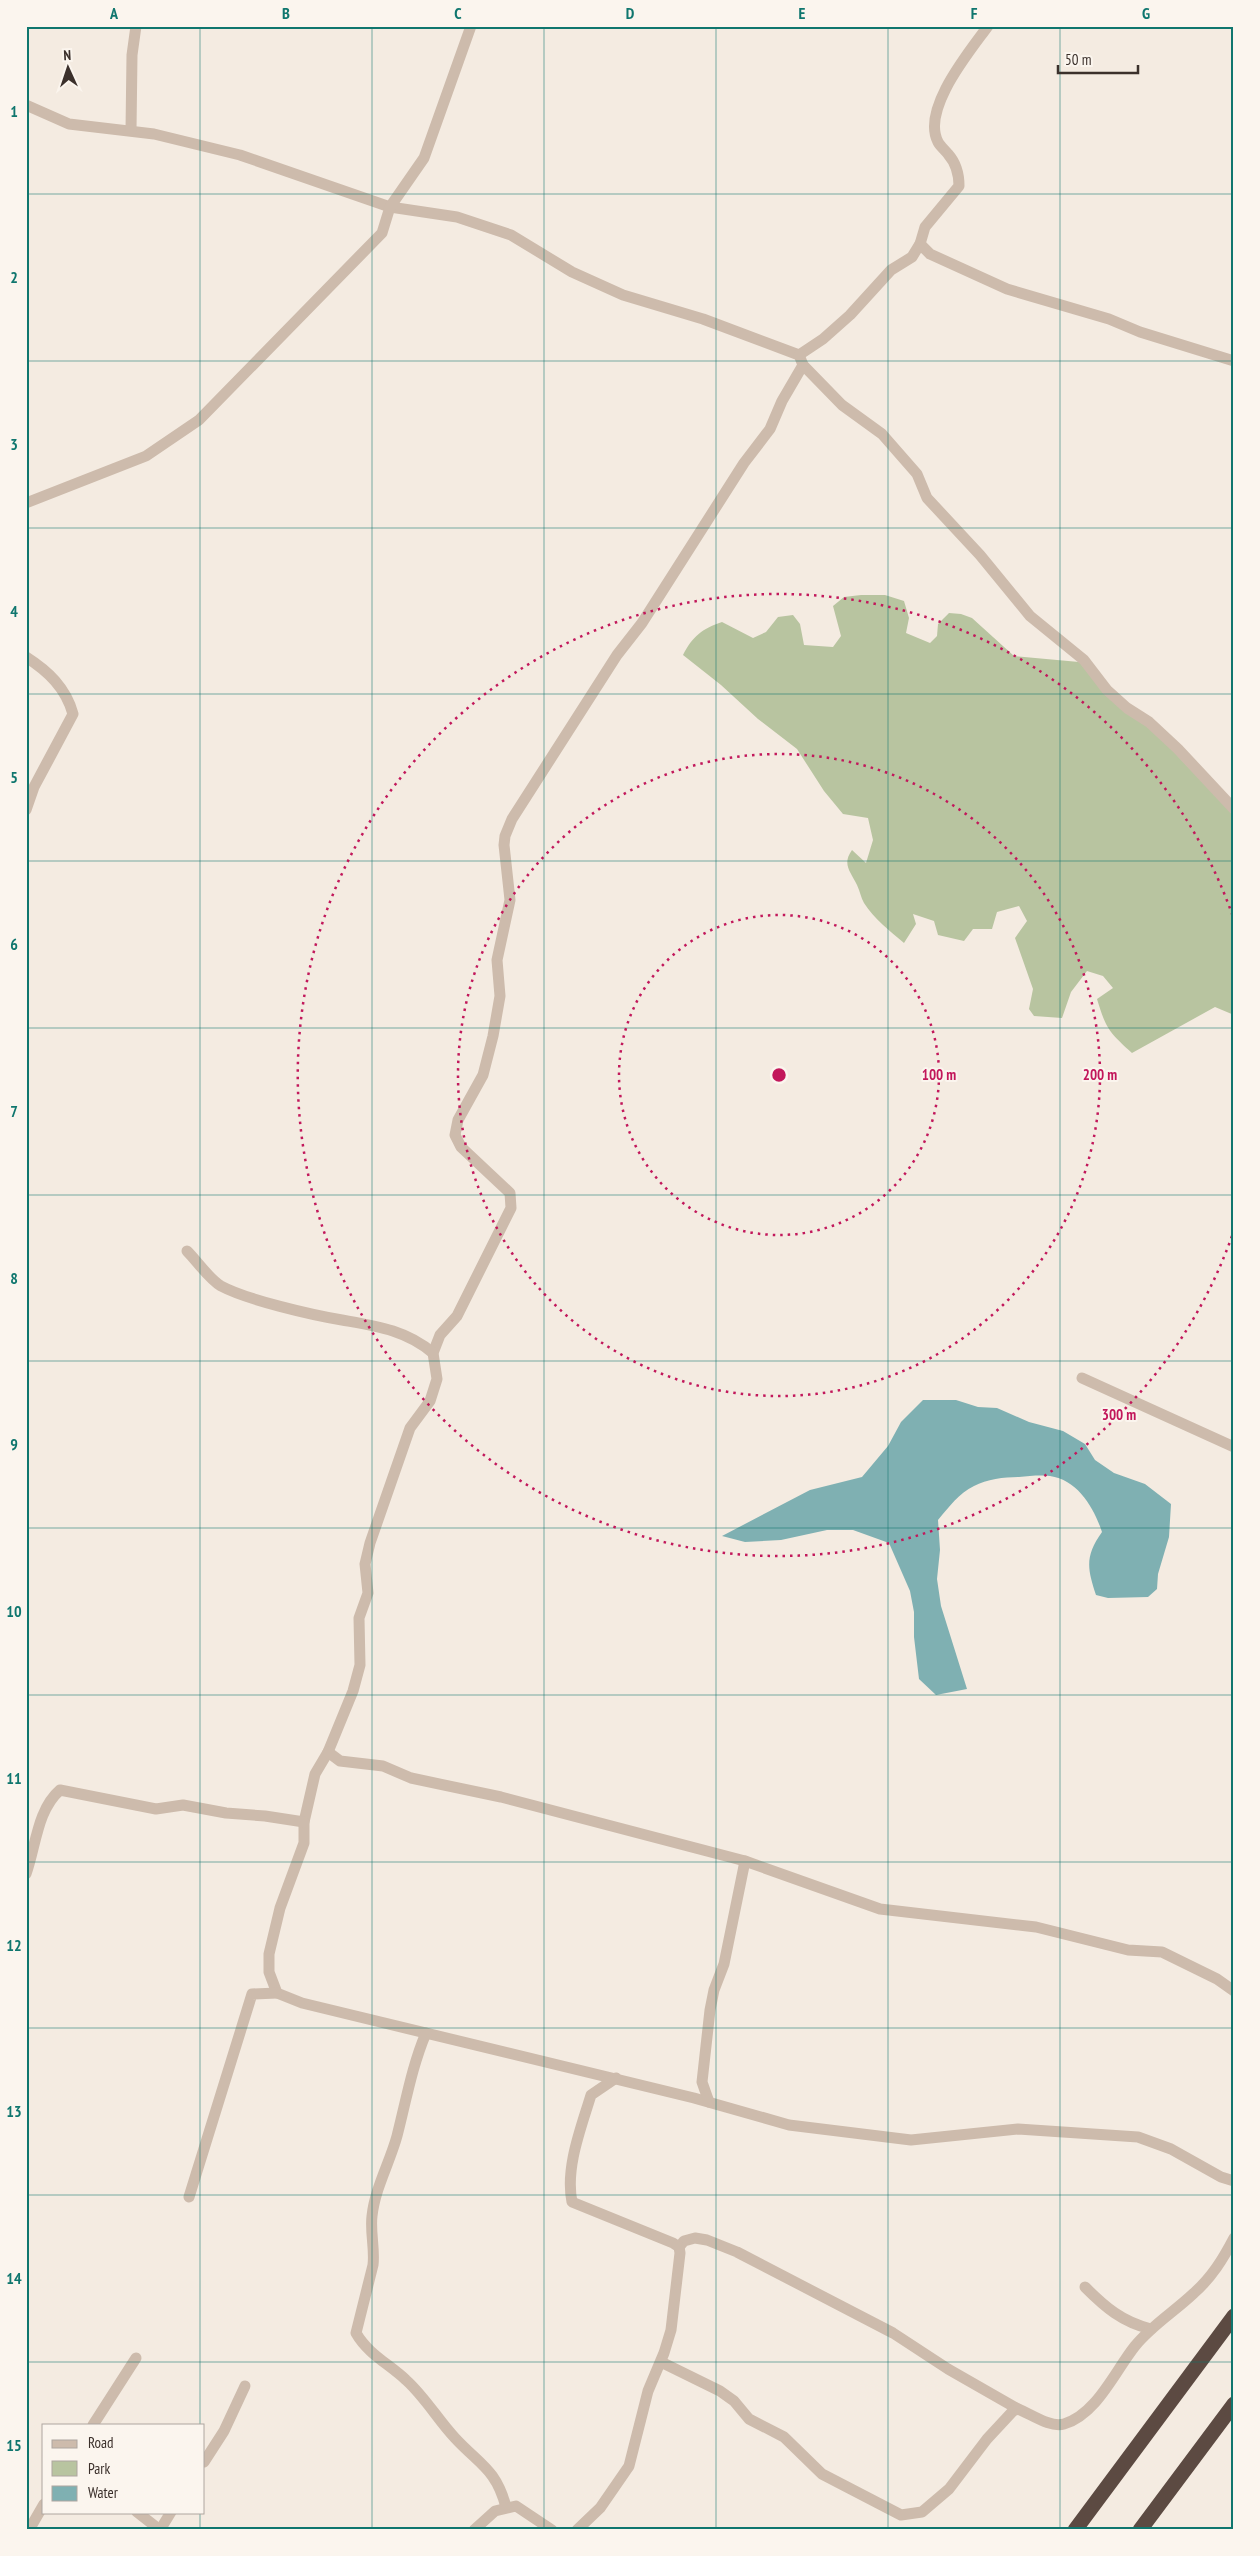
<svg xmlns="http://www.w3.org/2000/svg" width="1260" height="2556" viewBox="0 0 1260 2556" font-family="'PT Sans Narrow',sans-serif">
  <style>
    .green { fill: #b8c4a0 }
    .water { fill: #7fb0b2 }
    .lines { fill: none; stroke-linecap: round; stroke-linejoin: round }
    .street { stroke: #cdbbac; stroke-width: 11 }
    .highway { stroke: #5c4a42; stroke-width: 15 }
    .grid { fill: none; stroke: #0f766e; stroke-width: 1; stroke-opacity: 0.55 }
    .ring { fill: none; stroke: #c2185b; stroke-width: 2.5; stroke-dasharray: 2.5 5 }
    .centre { fill: #c2185b; stroke: #fbf5ee; stroke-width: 2.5 }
    .ring-label { font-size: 15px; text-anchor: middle; font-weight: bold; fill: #c2185b; stroke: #fbf5ee; stroke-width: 4; stroke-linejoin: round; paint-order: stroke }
    .neatline { fill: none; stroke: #0f766e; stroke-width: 2 }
    .grid-label { font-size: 16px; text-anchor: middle; font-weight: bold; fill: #0f766e }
  </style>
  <rect width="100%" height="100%" fill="#f4ebe1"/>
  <path class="green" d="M861,595H885L904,601L909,618L906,633L930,643L937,636L938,624L949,613L961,614L972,618L1014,656L1079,662L1154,731L1231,812L1234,817V1015L1215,1007L1132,1053C1109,1032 1106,1029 1097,999L1113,988L1103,976L1087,971L1071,992L1062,1018L1034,1016L1029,1009L1033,989L1015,938L1027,921L1019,906L997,912L992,929H973L964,941L938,935L934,921L913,914L916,924L904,943C890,931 874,919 864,903C861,898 860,891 857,885C850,871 842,864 852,850L866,863L873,840L868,818L843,814L824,791L797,749L758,719L721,685L683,655C692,637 703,628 722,622L753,638L766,632L778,617L793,615L800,624L804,645L833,647L841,636L833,606L844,597Z"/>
  <path class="water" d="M923,1400H956L978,1407L997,1408L1029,1422L1063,1431L1085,1444L1095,1460L1114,1473L1145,1484L1171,1504L1169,1537L1158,1574L1157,1589L1148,1597L1108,1598L1096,1595C1087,1568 1085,1556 1102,1532C1094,1508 1078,1480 1050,1476C1040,1475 1029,1476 1019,1477C1005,1477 987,1479 974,1486C959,1493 949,1507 938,1520L940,1550L937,1579L941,1606L967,1689L936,1695L919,1679L914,1637V1612L910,1591L889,1543L853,1530H827L781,1540L745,1542L722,1536L810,1490L862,1477L888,1446L901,1422Z"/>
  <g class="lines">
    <g class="street">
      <path d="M26,105L69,124L154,134L240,155L390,207L457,217L511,235L572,272L623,295L703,319L799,355L803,365L782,401L770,429L744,463L642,623L617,655L512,819L505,836L504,845L510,900L497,960L500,996L493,1036L483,1075L458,1120L455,1135L461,1147L510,1193L511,1208L457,1316L440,1335L433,1353L437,1379L430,1401L410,1428L370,1543L365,1564L368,1593L359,1618L360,1665L353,1691L328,1752L315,1774L304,1822V1843L280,1908L269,1954V1972L277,1993L302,2003L694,2098L789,2125L911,2140L1018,2129L1138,2137L1171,2149L1221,2177L1234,2181"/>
      <path d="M131,130L132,55L136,26"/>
      <path d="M920,244L930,254L1007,289L1109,319L1140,332L1234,361"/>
      <path d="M799,355L823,339L850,315L891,270L912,257L920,244L925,227L959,186C959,174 956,163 948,154C945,150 940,146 938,142C921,109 970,51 988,26"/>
      <path d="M803,365L842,405L882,434L917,474L927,498L980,555L1030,616L1084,660L1107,690L1127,708L1149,722L1178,749L1234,809"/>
      <path d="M26,503L146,456L199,420L382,233L390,207L424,158L471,26"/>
      <path d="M26,657C48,671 66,688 73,714L34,787L26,810"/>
      <path d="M187,1251C197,1261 209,1279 221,1286C247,1300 312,1315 342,1320C376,1326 406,1330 433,1353"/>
      <path d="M1082,1378L1234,1447"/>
      <path d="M328,1752L340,1761L383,1766L411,1778L501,1797L745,1861L724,1964L714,1990L710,2010L702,2082L709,2102"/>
      <path d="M745,1861L880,1909L1036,1927L1128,1950L1162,1952L1217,1979L1234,1991"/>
      <path d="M26,1874C36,1846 37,1810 60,1790L156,1809L183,1805L226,1813L265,1816L304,1822"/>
      <path d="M426,2033C412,2066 406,2101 397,2136C390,2162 375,2188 372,2216C370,2232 375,2249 373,2265L356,2333C368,2354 389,2364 406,2380C425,2397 438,2420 455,2438C480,2465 496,2469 506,2507"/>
      <path d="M189,2197L252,1994L277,1993"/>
      <path d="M679,2247L684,2241L695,2238L707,2240L737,2252L893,2333L948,2369L1018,2409"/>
      <path d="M1085,2287C1105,2307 1122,2322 1151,2329"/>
      <path d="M661,2362L720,2391L734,2401L749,2419L784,2437L822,2474L901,2515L922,2512L949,2489L987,2439L1013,2411L1018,2409C1031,2414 1050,2428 1064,2424C1097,2414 1115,2371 1135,2346C1152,2325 1174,2312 1194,2293C1212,2277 1223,2259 1234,2238"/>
      <path d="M93,2425L136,2358"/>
      <path d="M204,2462L224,2431L245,2386"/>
      <path d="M137,2512L160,2530"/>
      <path d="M29,2530L44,2504"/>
      <path d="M160,2530L171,2512"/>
      <path d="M474,2530L495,2511L516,2506L552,2530"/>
      <path d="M577,2530L600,2508L629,2466L648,2391L664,2353L671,2330L680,2253L679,2247L673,2243L572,2202C565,2168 581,2128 591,2095L616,2078"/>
    </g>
    <g class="highway">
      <path d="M1075,2530L1234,2316"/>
      <path d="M1140,2530L1234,2404"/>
    </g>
  </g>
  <path class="grid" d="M200,26V2425M372,26V2530M544,26V2530M716,26V2530M888,26V2530M1060,26V2530M26,194H1234M26,361H1234M26,528H1234M26,694H1234M26,861H1234M26,1028H1234M26,1195H1234M26,1361H1234M26,1528H1234M26,1695H1234M26,1862H1234M26,2028H1234M26,2195H1234M26,2362H1234M200,2512V2530"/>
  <g class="ring">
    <circle cx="779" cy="1075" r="160"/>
    <circle cx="779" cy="1075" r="321"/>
    <path d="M1232 1236A481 481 0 1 1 1232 914"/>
  </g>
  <circle cx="779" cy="1075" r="8" class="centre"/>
  <g class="ring-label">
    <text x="939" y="1080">100 m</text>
    <text x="1100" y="1080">200 m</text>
    <text x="1119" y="1420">300 m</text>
  </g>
  <rect width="1260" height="2556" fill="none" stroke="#fbf5ee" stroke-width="55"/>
  <rect x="42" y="2424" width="162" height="90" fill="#fbf5ee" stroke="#aea6a0"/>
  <rect x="52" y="2440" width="25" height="8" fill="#cdbbac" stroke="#aea6a0"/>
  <text x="88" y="2448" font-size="15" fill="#3b302b">Road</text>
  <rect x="52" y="2461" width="25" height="15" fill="#b8c4a0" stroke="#aea6a0"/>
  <text x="88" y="2474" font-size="15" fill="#3b302b">Park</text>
  <rect x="52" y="2486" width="25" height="15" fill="#7fb0b2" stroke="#aea6a0"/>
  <text x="88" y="2498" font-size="15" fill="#3b302b">Water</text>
  <g transform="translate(68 68) rotate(357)" stroke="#fbf5ee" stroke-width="4" paint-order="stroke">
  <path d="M0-4L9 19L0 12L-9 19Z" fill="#3b302b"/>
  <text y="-8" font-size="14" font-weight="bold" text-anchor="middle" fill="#3b302b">N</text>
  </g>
  <path d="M1058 65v8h80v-8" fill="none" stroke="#3b302b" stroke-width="2.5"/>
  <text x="1065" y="65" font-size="15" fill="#3b302b" stroke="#fbf5ee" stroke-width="4" paint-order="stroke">50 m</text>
  <rect x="28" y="28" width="1204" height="2500" class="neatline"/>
  <g class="grid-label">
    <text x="114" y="19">A</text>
    <text x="286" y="19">B</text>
    <text x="458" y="19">C</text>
    <text x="630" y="19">D</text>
    <text x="802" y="19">E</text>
    <text x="974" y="19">F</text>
    <text x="1146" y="19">G</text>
    <text x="14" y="117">1</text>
    <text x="14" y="283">2</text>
    <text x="14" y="450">3</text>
    <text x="14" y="617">4</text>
    <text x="14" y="783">5</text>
    <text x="14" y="950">6</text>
    <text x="14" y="1117">7</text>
    <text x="14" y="1284">8</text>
    <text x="14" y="1450">9</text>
    <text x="14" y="1617">10</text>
    <text x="14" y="1784">11</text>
    <text x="14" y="1951">12</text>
    <text x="14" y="2117">13</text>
    <text x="14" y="2284">14</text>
    <text x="14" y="2451">15</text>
  </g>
</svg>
